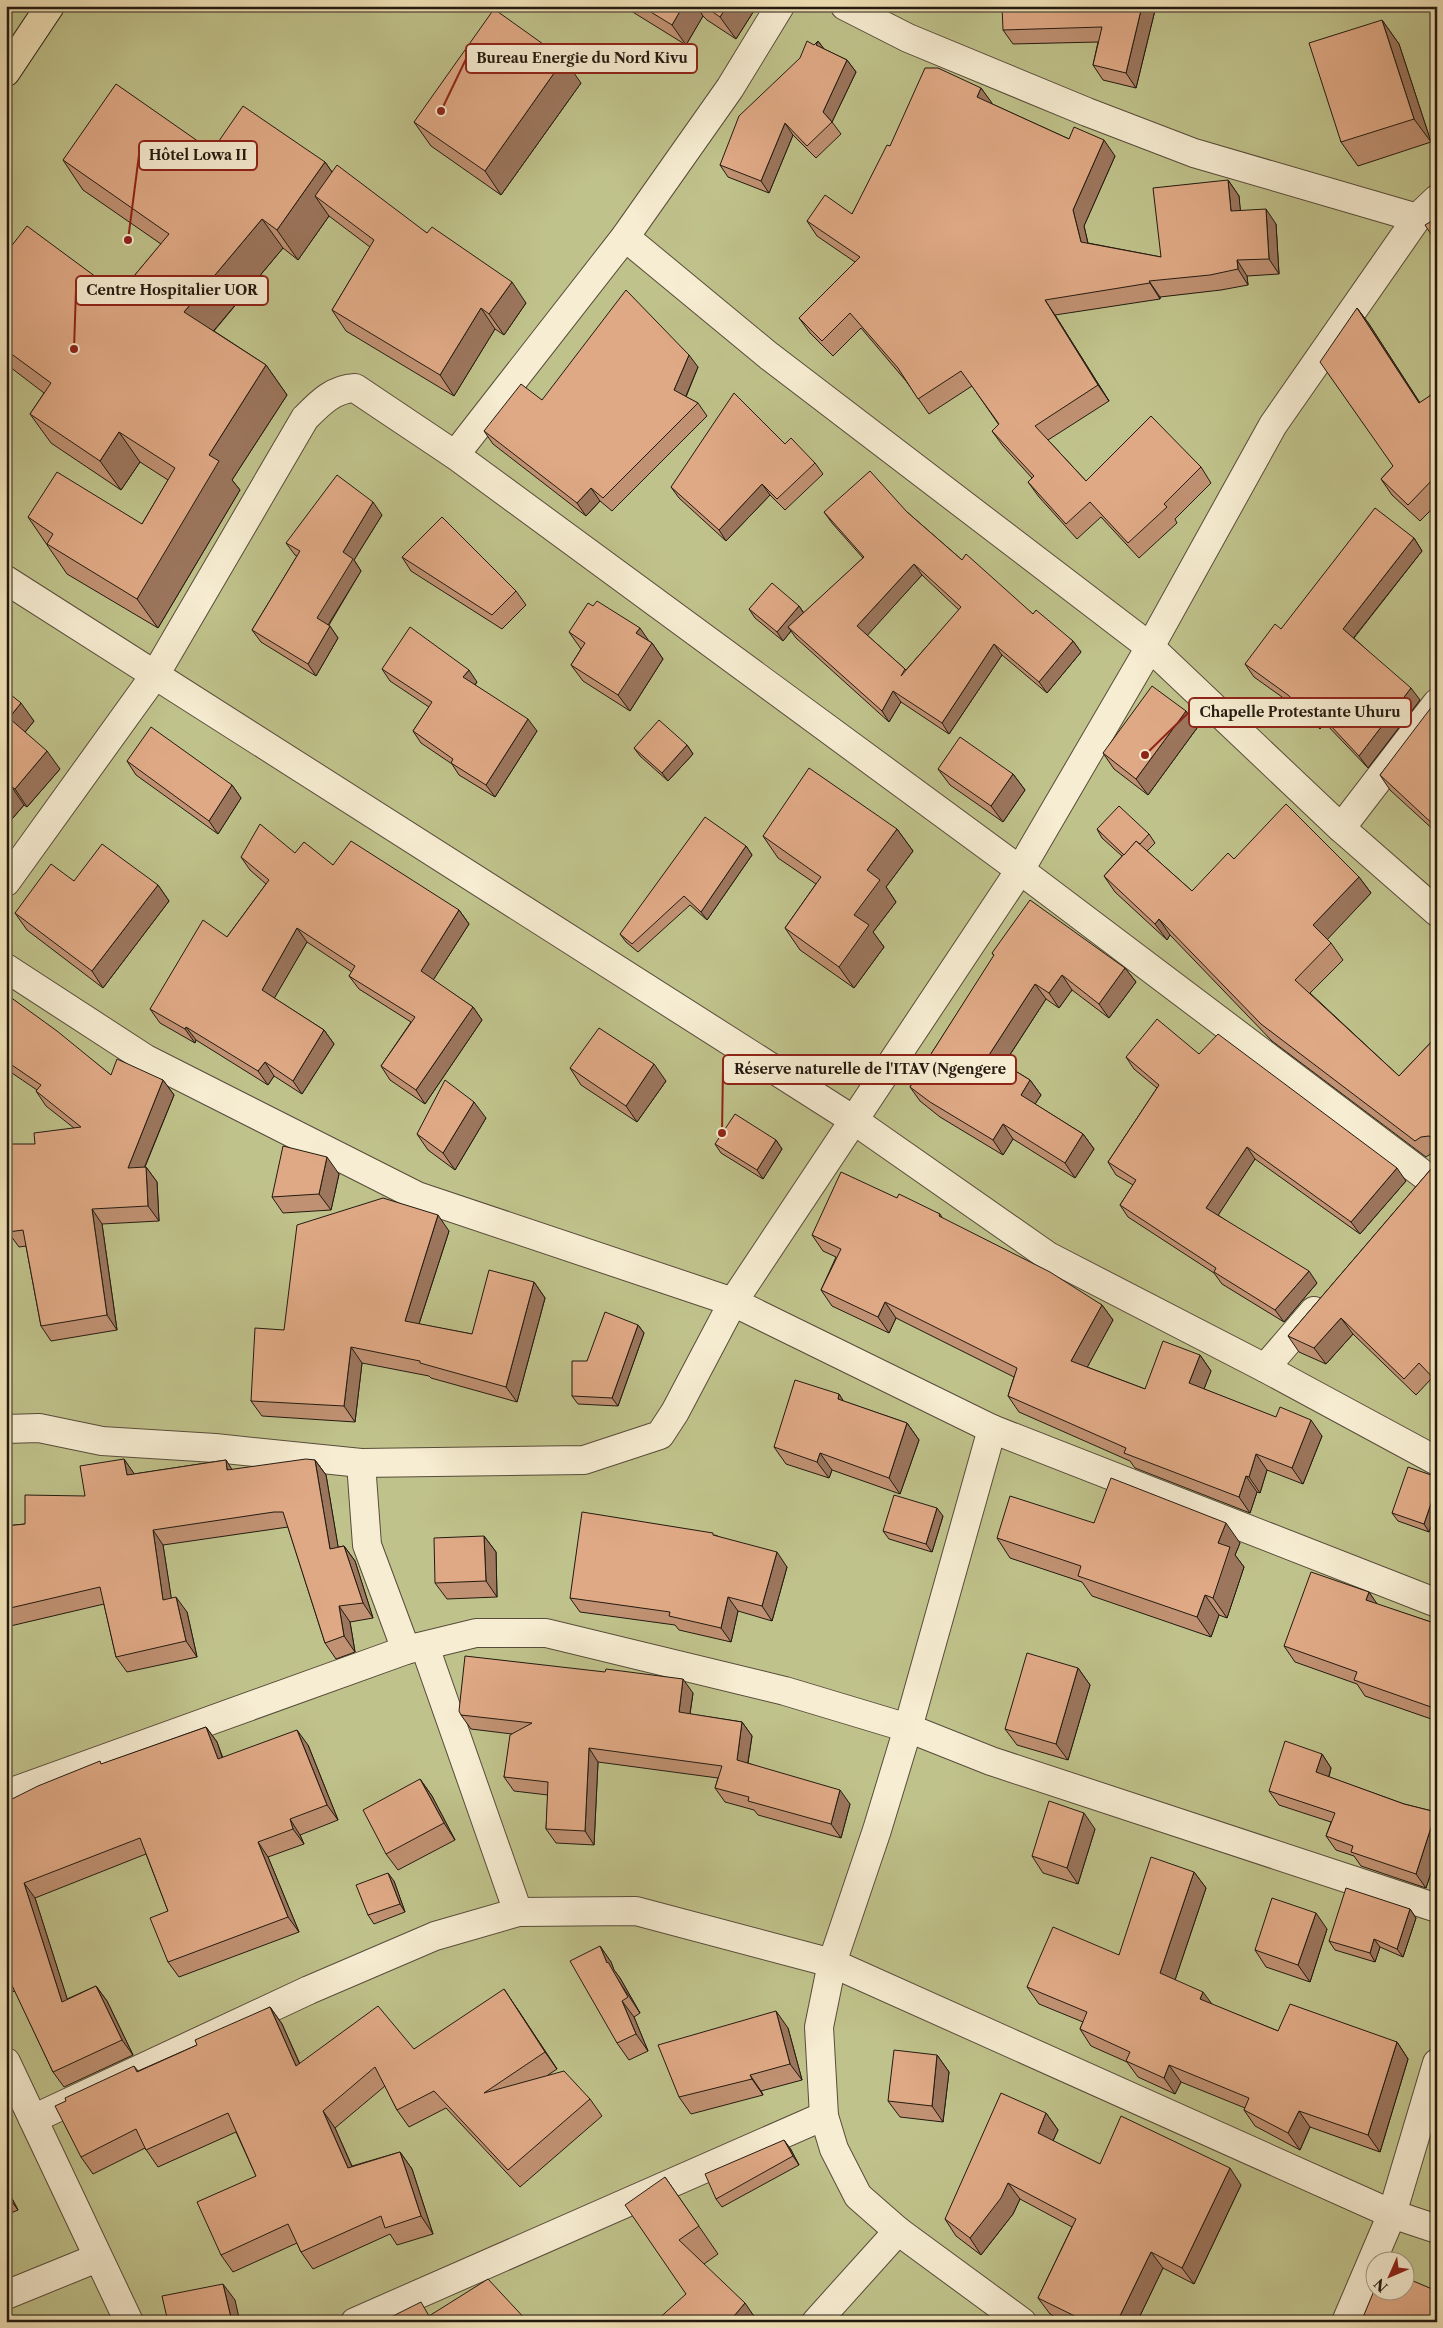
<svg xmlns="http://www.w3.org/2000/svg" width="1443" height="2328" viewBox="0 0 1443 2328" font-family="'Libre Caslon Text',serif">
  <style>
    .green { fill: #c0c28b; stroke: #726e4e; fill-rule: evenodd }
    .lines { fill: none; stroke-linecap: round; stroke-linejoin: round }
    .minor-casing { stroke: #574c3a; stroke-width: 30 }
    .highway-casing { stroke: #231a10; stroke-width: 30 }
    .minor { stroke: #f7edd2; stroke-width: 28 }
    .highway { stroke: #f2e4b9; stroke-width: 28 }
    .wall { fill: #c09172; stroke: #231a10; fill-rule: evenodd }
    .shaded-wall { fill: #9c765d; stroke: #231a10 }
    .building { fill: #dfa985; stroke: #231a10; fill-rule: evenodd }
    .leader { fill: none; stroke: #8f2418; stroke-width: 2 }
    .callout-dot { fill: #8f2418; stroke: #f7edd2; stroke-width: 2 }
    .callout { fill: #f7edd2; stroke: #8f2418; stroke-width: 2 }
    .callout-label { font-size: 14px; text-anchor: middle; font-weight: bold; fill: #231a10 }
  </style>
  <rect width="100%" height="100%" fill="#f2e4b9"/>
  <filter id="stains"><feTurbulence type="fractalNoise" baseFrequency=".004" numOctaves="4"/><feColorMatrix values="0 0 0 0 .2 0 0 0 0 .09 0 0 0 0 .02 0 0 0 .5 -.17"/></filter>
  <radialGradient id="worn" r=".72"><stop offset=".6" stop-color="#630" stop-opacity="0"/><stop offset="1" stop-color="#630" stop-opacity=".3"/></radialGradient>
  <path class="green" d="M6,6H1437V2322H6ZM1376,2260H1406V2290H1376Z"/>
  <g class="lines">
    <g class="minor-casing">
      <g id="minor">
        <path d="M845,6L908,38L1087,112L1194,153L1417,218"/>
        <path d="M625,237L769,356L1150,647L1341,828L1437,912"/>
        <path d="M455,455L625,237L730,88L780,6"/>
        <path d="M6,580L852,1119L1048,1256L1265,1368L1437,1461"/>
        <path d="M1341,828L1437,703"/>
        <path d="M6,882L155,675L305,418C320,403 333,389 355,388L455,455L1020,870L1428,1178"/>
        <path d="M6,968L146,1059L417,1196L733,1302L992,1429L1437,1603"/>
        <path d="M1265,1368L1314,1311"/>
        <path d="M6,1429L39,1428L102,1441L215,1448L361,1463L584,1460L660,1435L675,1412L733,1302L1020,870L1150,647L1273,425L1417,218L1437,199"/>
        <path d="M992,1429L908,1728L877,1830L832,1963L819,2027L824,2116L834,2149L858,2196L898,2231L1022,2322"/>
        <path d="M361,1463L367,1545L406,1650"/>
        <path d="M425,1647L518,1912"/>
        <path d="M6,1794L406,1650L476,1633H546L785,1691L908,1728L991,1761L1437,1908"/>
        <path d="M6,2062L129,2322"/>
        <path d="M33,2119L309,1990L435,1936L518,1912L636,1911L832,1963L1392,2214L1437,2229"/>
        <path d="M6,2295L97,2258"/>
        <path d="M355,2322L824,2116"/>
        <path d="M816,2322L898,2231"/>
        <path d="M1346,2322L1392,2214L1437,2063"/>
      </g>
    </g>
    <g class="highway-casing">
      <path id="highway" d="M6,72L50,6"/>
    </g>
    <use href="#minor" class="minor"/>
    <use href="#highway" class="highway"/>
  </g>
  <g class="wall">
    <path d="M623,6H757L736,39L707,20L703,16L686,45Z"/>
    <path d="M1156,6L1136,88L1103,80L1093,65L1098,42L1013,44L1003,30Z"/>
    <path d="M1382,20L1399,44L1431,142L1358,166L1341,142Z"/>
    <path d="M818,41L824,49L847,60L856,72L832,122L841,134L816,158L793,135L769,193L728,177L720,165L814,45Z"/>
    <path d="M581,83L501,195L431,146L414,122Z"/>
    <path d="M981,88L992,104L1069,139L1115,156L1084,226L1088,243L1161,257L1228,180L1239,196L1240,211L1276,224L1279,274L1247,276L1248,285L1221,290L1160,297V299L1055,315L1109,401L1048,440L1086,481L1201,467L1211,483L1175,519L1177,523L1139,558L1101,517L1077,539L1039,497L1028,482L1032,478L1003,446L992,431L999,425L972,386L929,414L906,381L861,328L833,356L810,333L799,318L855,262L817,236L807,221L852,214L890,146Z"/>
    <path d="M212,151L325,162L332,172L427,233L526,303L504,335L495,329L454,396L346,331L332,310L370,247L329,216L298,260L283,248L214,331L266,365L287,395L232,480L240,490L158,628L67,574L28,517L142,524L168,480L140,462L121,490L51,443L30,414L44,393L6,364V253L119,294L161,244L83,190L63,160Z"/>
    <path d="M1357,308L1369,324L1420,403L1437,391V504L1420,521L1392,495L1381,479L1393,466Z"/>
    <path d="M698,367L686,397L698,403L707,416L612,511L600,501L586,516L493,444L484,431L542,400Z"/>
    <path d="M785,444L815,463L823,474L785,510L770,495L726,541L679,498L671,487Z"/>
    <path d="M824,512H907L962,560L1033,614L1073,641L1081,652L1047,693L1002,655L949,734L901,702L889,722L796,638L791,631L783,641L755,618L749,609L799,606L804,613L863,558L832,523ZM922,575L959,610L906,670L867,635Z"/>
    <path d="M382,515L354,560L361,571L329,625L338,638L316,676L261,642L252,630L297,556L295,555L286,543Z"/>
    <path d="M1414,538L1422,551L1354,638L1420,700L1368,768L1325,723L1320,729L1296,707L1254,677L1245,664L1281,629Z"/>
    <path d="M402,557L516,591L526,605L502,629L411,571Z"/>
    <path d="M569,632L649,641L652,643L663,659L630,711L583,681L571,665L581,649Z"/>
    <path d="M382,669L477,682L475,685L537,731L495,797L459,775L452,764L421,743L413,731L429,707L390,681Z"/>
    <path d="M6,691L34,721L25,732L60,769L27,807L24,805L6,826Z"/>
    <path d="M1437,703V833L1390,790L1380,775Z"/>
    <path d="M1197,728L1148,795L1114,769L1103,753Z"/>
    <path d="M687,745L693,754L668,781L640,756L634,748Z"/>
    <path d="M127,761L232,785L241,798L218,834L136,775Z"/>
    <path d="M938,769L1013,774L1025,790L1003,822L950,785Z"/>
    <path d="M897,829L913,851L886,887L896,902L873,932L884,947L854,988L800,950L785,928L816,884L778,858L763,836Z"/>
    <path d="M1097,829L1149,834L1155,843L1147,851L1192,891L1234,859L1359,877L1371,893L1327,939L1331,943L1343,960L1310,993L1399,1076L1437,1036V1153H1432L1426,1157L1272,1041L1170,935L1167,940L1115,892L1104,876L1122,856L1102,838Z"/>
    <path d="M746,846L752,855L707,920L690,905L638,952L626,942L620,934Z"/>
    <path d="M295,853L333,865L459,910L469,924L433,980L473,1007L482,1020L425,1104L390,1080L381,1066L411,1022L359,989L349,976L352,972L307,942L274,998L324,1030L334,1044L302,1094L274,1076L268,1085L196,1040L195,1043L160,1023L150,1009L227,937L266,884L250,870L241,857Z"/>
    <path d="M74,881L158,885L169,901L103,988L27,930L15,913Z"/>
    <path d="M992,953L1125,968L1136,982L1109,1018L1072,990L1059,1008L1046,999L1004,1064L1030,1080L1041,1095L1035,1104L1083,1134L1094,1149L1075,1178L1013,1139L1003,1155L940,1117L920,1101L910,1087L994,956Z"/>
    <path d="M6,994L111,1075L163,1080L174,1095L145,1167H146L157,1182L159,1221L102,1224L117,1330L51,1341L41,1326L26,1246L19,1247L8,1232L35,1144L74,1128L46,1106L36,1091L37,1090L6,1069Z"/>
    <path d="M1199,1054L1406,1181L1360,1234L1255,1159L1218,1215L1317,1283L1284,1322L1222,1284L1214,1273L1128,1217L1120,1205L1133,1185L1116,1175L1108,1162L1157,1088L1134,1069L1126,1057Z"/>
    <path d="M570,1068L666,1081L637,1122L581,1085Z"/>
    <path d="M486,1118L455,1170L428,1150L417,1134Z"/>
    <path d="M776,1140L782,1149L763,1179L721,1153L715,1144Z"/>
    <path d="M1437,1162V1386L1431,1379L1416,1395L1353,1334L1326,1364L1299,1352L1288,1336Z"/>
    <path d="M339,1174L331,1210L283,1213L272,1197Z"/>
    <path d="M897,1198L940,1214L943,1219L1102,1305L1113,1320L1087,1367L1145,1389L1200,1355L1211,1371L1204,1389L1322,1436L1303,1484L1267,1470L1260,1493L1257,1492L1250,1513L1135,1468L1130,1461L1019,1412L1008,1396L1014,1377L896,1318L889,1333L832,1306L821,1290L836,1257L823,1251L812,1235Z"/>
    <path d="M449,1231L419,1324L472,1334L534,1282L545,1298L517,1402L431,1378L429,1376L362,1363L355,1422L262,1416L251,1401L284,1330Z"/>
    <path d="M638,1325L644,1333L618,1406L578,1404L572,1396L587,1361Z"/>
    <path d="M839,1394L843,1401L907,1423L919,1440L900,1494L832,1470L829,1478L786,1464L774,1447Z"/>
    <path d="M124,1459L134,1474L226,1460L232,1470L315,1460L326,1475L338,1547L344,1546L355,1561L373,1618L350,1622L355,1652L336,1659L325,1643L288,1527L163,1545L171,1598L187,1612L197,1657L127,1672L116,1657L104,1604L6,1627V1526L25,1524L85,1496Z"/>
    <path d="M1437,1477V1511L1429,1532L1398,1521L1392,1513Z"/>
    <path d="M943,1516L932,1552L889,1539L883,1531Z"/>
    <path d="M1094,1523L1240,1543L1235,1555L1244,1567L1227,1618L1219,1615L1211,1637L1092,1596L1082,1582L1010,1558L997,1538Z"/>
    <path d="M715,1535L787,1567L772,1621L738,1611L731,1642L679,1630L675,1625L580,1612L570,1598Z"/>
    <path d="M484,1536L496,1552L497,1597L447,1599L435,1583Z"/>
    <path d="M1369,1592L1376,1604L1437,1624V1721L1365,1696L1357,1684L1295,1662L1284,1646Z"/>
    <path d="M1078,1668L1090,1685L1068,1760L1017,1745L1005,1729Z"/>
    <path d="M693,1693L690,1714L742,1722L752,1736L748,1763L850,1804L841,1838L758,1815L754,1810L725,1802L715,1788L718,1778L598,1762L594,1845L556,1843L546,1829L548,1795L514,1791L504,1777L512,1734L471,1729L461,1715Z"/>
    <path d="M206,1727L217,1742L223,1758L308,1745L338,1820L300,1835L304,1844L268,1857L299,1932L179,1977L168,1962V1911L146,1854L35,1898L67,1999L96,1986L107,2001L133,2055L64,2087L53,2072L15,1991L9,1993L6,1989V1802L102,1764Z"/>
    <path d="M1322,1754L1331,1768L1329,1777L1404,1804L1436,1812L1437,1813V1854L1426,1888L1361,1866L1354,1856L1336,1850L1326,1836L1331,1822L1279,1805L1269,1791Z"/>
    <path d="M420,1779L432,1796L455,1840L398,1870L386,1854Z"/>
    <path d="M1095,1829L1078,1884L1043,1873L1032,1856Z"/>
    <path d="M1194,1872L1206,1888L1175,1980L1211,2004L1278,2031L1397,2042L1408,2059L1380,2152L1310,2127L1300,2150L1255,2126L1244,2110L1245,2108L1181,2082L1175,2094L1138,2077L1127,2062L1091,2046L1080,2029L1083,2022L1039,2004L1027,1987L1119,1955Z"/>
    <path d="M394,1881L405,1912L374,1924L368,1915Z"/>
    <path d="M1410,1909L1416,1918L1403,1957L1380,1947L1375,1962L1335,1950L1329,1941Z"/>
    <path d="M1327,1929L1310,1982L1266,1967L1255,1950Z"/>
    <path d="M600,1946L611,1962L614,1970L620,1978L640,2013L634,2017L648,2051L629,2060L617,2043Z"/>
    <path d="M270,2007L282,2024L300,2064L414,2049L516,2007L557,2069L548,2075L590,2099L602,2116L520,2187L446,2108L409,2127L397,2110L385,2086L335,2128L352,2166L400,2152L412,2169L433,2234L397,2245L390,2234L313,2269L301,2252L297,2243L233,2272L221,2255L256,2176L236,2132L158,2167L145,2148L93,2174L81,2157L134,2066L138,2071L197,2045Z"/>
    <path d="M788,2028L802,2080L761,2091L763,2095L691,2114L679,2097Z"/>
    <path d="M937,2055L949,2072L943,2122L900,2117L888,2101Z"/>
    <path d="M1046,2113L1058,2130L1053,2141L1100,2164L1241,2185L1194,2284L1163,2268L1137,2322H1065L1050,2314L1038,2298L1072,2227L1020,2199L1013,2214L981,2255L956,2236L945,2219Z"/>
    <path d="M790,2148L799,2165L722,2207L716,2199Z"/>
    <path d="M665,2177L718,2254L704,2264L686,2294Z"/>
    <path d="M1437,2178V2197L1432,2190Z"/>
    <path d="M6,2187L18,2210L6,2215Z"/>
  </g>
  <g class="shaded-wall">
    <path d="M683,6H697L703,16L686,45L672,25Z"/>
    <path d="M727,6H757L736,39L720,17Z"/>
    <path d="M1142,6H1156L1136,88L1126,73Z"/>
    <path d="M1382,20L1399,44L1431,142L1414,119Z"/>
    <path d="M818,41L827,53L816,45Z"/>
    <path d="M564,59L581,83L501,195L485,171Z"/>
    <path d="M847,60L856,72L832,122L823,112Z"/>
    <path d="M981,88L992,103L988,113L977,97Z"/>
    <path d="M785,123L793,135L769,193L761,181Z"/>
    <path d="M1104,140L1115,156L1084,226L1091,257L1081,242L1073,210Z"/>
    <path d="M325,162L346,192L315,196L329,216L298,260L277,230Z"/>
    <path d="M1228,180L1239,196L1242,226L1231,211Z"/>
    <path d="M1266,209L1276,224L1279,274L1269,259Z"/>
    <path d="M262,219L283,248L205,341L184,312Z"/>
    <path d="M1237,260L1247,276L1248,285L1238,269Z"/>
    <path d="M1149,281L1160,297V299L1150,283Z"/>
    <path d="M512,282L526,303L504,335L489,314Z"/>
    <path d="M1045,300L1055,315L1109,401L1098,385Z"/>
    <path d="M481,308L495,329L454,396L440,375Z"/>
    <path d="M1357,308L1369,324L1431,420L1419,403Z"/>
    <path d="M689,355L698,367L683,403L674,390Z"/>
    <path d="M266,365L287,395L232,480L240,490L158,628L137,599L209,455Z"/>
    <path d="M119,432L140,462L121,490L100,461Z"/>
    <path d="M762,484L770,495L726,541L719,530Z"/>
    <path d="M591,488L600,501L586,516L577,503Z"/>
    <path d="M373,502L382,515L354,560L361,571L325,630L317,618L343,552Z"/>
    <path d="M1414,538L1422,551L1351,641L1343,629Z"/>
    <path d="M914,564L922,575L865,638L857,626Z"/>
    <path d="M799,606L805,615L788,627L791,631L783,641L777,632Z"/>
    <path d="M330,626L338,638L316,676L308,664Z"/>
    <path d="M640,628L651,644L652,643L663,659L630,711L618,695L636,633Z"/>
    <path d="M1073,641L1081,652L1047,693L1039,682Z"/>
    <path d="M994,644L1002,655L949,734L942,723Z"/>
    <path d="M469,670L477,682L471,689L463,677Z"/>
    <path d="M1411,688L1420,700L1368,768L1359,756Z"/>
    <path d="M893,691L901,702L889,722L882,711Z"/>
    <path d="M21,703L34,721L22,736L9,718Z"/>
    <path d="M1186,711L1197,728L1148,795L1136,779Z"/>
    <path d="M1317,711L1325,723L1320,729L1312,716Z"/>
    <path d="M528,719L537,731L495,797L486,785Z"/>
    <path d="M687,745L693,754L668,781L662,773Z"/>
    <path d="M47,751L60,769L27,807L15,789Z"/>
    <path d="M1013,774L1025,790L1003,822L991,806Z"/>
    <path d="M232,785L241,798L218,834L209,821Z"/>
    <path d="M12,787L24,805L6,826V793Z"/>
    <path d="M897,829L913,851L886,887L896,902L873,932L884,947L854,988L839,967L867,870Z"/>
    <path d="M746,846L752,855L707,920L701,912Z"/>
    <path d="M1359,877L1371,893L1325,942L1313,925Z"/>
    <path d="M158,885L169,901L103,988L92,971Z"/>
    <path d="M459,910L469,924L430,985L421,971Z"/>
    <path d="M1159,919L1170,935L1167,940L1155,924Z"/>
    <path d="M297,928L307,942L271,1004L262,990Z"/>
    <path d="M1125,968L1136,982L1109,1018L1099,1004Z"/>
    <path d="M1062,975L1072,990L1059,1008L1049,993Z"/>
    <path d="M1035,984L1046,999L1000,1070L989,1055Z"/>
    <path d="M473,1007L482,1020L425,1104L416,1090Z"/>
    <path d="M186,1027L196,1040L195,1043L185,1029Z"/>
    <path d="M324,1030L334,1044L302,1094L293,1081Z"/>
    <path d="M265,1062L274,1076L268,1085L258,1071Z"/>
    <path d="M654,1064L666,1081L637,1122L626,1106Z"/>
    <path d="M163,1080L174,1095L138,1183L128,1168Z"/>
    <path d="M1030,1080L1041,1095L1031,1110L1021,1095Z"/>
    <path d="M474,1102L486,1118L455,1170L443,1153Z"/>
    <path d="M1003,1124L1013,1139L1003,1155L993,1140Z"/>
    <path d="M1083,1134L1094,1149L1075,1178L1065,1163Z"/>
    <path d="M776,1140L782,1149L763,1179L757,1170Z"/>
    <path d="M1247,1147L1255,1159L1215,1220L1206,1208Z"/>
    <path d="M327,1157L339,1174L331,1210L319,1194Z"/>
    <path d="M146,1167L157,1182L159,1221L148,1206Z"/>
    <path d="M1397,1168L1406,1181L1360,1234L1351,1222Z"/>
    <path d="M92,1209L102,1224L117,1330L107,1315Z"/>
    <path d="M438,1215L449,1231L415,1336L405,1321Z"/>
    <path d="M1309,1271L1317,1283L1284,1322L1275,1310Z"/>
    <path d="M534,1282L545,1298L517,1402L506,1387Z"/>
    <path d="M885,1302L896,1318L889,1333L878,1317Z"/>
    <path d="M1102,1305L1113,1320L1082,1377L1071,1361Z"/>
    <path d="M1341,1318L1353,1334L1326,1364L1314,1348Z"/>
    <path d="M638,1325L644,1333L618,1406L612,1398Z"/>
    <path d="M351,1347L362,1363L355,1422L344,1406Z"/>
    <path d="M1200,1355L1211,1371L1200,1399L1189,1383Z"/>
    <path d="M839,1394L850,1411L838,1399Z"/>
    <path d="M1311,1420L1322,1436L1303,1484L1292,1468Z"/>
    <path d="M907,1423L919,1440L900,1494L889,1478Z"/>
    <path d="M820,1453L832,1470L829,1478L817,1462Z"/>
    <path d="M1256,1454L1267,1470L1260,1493L1249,1477Z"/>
    <path d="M124,1459L135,1475H127Z"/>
    <path d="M226,1460L236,1476L227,1470Z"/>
    <path d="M315,1460L326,1475L341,1564L330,1549Z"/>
    <path d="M1246,1476L1257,1492L1250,1513L1239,1497Z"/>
    <path d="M1437,1486V1511L1429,1532L1424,1524Z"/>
    <path d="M937,1508L943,1516L932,1552L926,1544Z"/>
    <path d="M1226,1523L1240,1543L1235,1555L1244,1567L1227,1618L1213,1598L1218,1543Z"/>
    <path d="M153,1530L163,1545L174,1615L163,1600Z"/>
    <path d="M484,1536L496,1552L497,1597L486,1581Z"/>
    <path d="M344,1546L355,1561L373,1618L363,1603Z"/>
    <path d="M777,1552L787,1567L772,1621L762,1606Z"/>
    <path d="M1369,1592L1380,1608L1366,1600Z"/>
    <path d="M1205,1595L1219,1615L1211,1637L1197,1617Z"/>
    <path d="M176,1597L187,1612L197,1657L186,1641Z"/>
    <path d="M728,1597L738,1611L731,1642L721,1628Z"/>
    <path d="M339,1606L350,1622L355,1652L344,1636Z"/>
    <path d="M1078,1668L1090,1685L1068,1760L1056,1744Z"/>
    <path d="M683,1679L693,1693L688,1726L679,1712Z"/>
    <path d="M1432,1702L1437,1708V1715L1431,1707Z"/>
    <path d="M742,1722L752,1736L746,1774L737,1760Z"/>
    <path d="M206,1727L217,1742L228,1775L218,1759Z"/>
    <path d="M297,1730L308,1745L338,1820L327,1805Z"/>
    <path d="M589,1748L598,1762L594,1845L585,1831Z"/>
    <path d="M1322,1754L1331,1768L1326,1786L1316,1772Z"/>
    <path d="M420,1779L432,1796L455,1840L444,1823Z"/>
    <path d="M840,1790L850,1804L841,1838L831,1824Z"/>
    <path d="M1436,1812L1437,1813V1854L1426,1888L1416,1874Z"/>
    <path d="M1084,1813L1095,1829L1078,1884L1067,1868Z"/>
    <path d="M290,1819L300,1835L304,1844L293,1829Z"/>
    <path d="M258,1842L268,1857L299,1932L288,1917Z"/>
    <path d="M1194,1872L1206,1888L1172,1989L1160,1973Z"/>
    <path d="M388,1873L394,1881L405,1912L400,1904Z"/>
    <path d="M24,1883L35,1898L73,2017L62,2002Z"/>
    <path d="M1410,1909L1416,1918L1403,1957L1397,1949Z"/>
    <path d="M1316,1913L1327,1929L1310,1982L1298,1965Z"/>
    <path d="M1374,1939L1380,1947L1375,1962L1370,1953Z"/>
    <path d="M600,1946L611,1962L614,1970L620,1978L640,2013L607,1963Z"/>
    <path d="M96,1986L107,2001L133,2055L122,2040Z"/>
    <path d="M504,1989L516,2007L557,2069L545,2052Z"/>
    <path d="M1203,1992L1215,2008L1200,1999Z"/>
    <path d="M622,2001L634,2017L648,2051L636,2034Z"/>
    <path d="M270,2007L282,2024L308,2083L296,2066Z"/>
    <path d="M776,2011L788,2028L802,2080L790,2064Z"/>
    <path d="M1397,2042L1408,2059L1380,2152L1368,2135Z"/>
    <path d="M937,2055L949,2072L943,2122L932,2106Z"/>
    <path d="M1169,2065L1181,2082L1175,2094L1164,2078Z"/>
    <path d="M750,2075L761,2091L763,2095L752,2079Z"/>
    <path d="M323,2111L335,2128L360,2185L348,2168Z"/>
    <path d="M1299,2111L1310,2127L1300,2150L1288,2133Z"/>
    <path d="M1046,2113L1058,2130L1049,2149L1038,2133Z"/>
    <path d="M784,2140L790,2148L799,2165L793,2156Z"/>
    <path d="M400,2152L412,2169L433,2234L421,2216Z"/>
    <path d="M1230,2168L1241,2185L1194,2284L1182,2268Z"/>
    <path d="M1008,2183L1020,2199L1013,2214L981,2255L970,2238Z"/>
    <path d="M6,2187L18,2210L6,2194Z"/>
    <path d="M1151,2252L1163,2268L1137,2322H1117Z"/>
    <path d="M223,2284L235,2300L240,2322H232Z"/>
    <path d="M745,2303L758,2322H729Z"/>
  </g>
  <g class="building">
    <path d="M641,6H683L672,25Z"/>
    <path d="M704,6H727L720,17Z"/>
    <path d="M1002,6H1142L1126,73L1093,65L1102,27L1003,30Z"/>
    <path d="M494,9L564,59L485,171L414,122Z"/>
    <path d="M1382,20L1414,119L1341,142L1309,43Z"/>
    <path d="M807,41L814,45L818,41L816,45L847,60L823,112L832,122L807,146L785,123L761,181L720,165L739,116L800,58Z"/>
    <path d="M925,68H938L981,88L977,97L1069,139L1074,127L1104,140L1073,210L1081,242L1161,257L1153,188L1228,180L1231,211L1266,209L1269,259L1237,260L1238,269L1210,275L1149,281L1150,283L1045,300L1098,385L1035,426L1086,481L1151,416L1201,467L1164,504L1167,507L1128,543L1090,502L1066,524L1028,482L1034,476L992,431L999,424L961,371L918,399L898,368L850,313L822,341L799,318L860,257L807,221L825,195L852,214L887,145L890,146Z"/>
    <path d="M116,84L212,151L243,106L325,162L277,230L262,219L184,312L266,365L209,455L219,461L137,599L47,544L53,534L28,517L57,472L142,524L175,468L119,432L100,461L30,414L51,383L6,350V253L27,226L119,294L169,234L63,160Z"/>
    <path d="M337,165L427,233L432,227L512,282L489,314L481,308L440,375L332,310L374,240L315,196Z"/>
    <path d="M1437,218V243L1425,225Z"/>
    <path d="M626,290L689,355L674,390L698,403L603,498L591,488L577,503L484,431L521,384L542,400Z"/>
    <path d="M1357,308L1419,403L1437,391V434L1432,437L1437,441V475L1408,505L1381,479L1393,466L1320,362Z"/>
    <path d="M734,393L785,444L791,438L815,463L777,499L762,484L719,530L671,487Z"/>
    <path d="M870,471L907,512L962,560L966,554L1033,614L1036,610L1073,641L1039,682L994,644L942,723L893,691L882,711L788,627L864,557L824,512ZM914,564L961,607L901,676L905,669L857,626Z"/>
    <path d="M337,475L373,502L343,552L353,559L317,618L330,626L308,664L252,630L300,551L286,543Z"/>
    <path d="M1375,508L1414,538L1343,629L1411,688L1359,756L1317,711L1312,716L1288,695L1245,664L1275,624L1281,629Z"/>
    <path d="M442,517L516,591L492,615L402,557Z"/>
    <path d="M772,583L799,606L777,632L749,609Z"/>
    <path d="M597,601L640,628L636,633L652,643L618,695L571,665L585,643L569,632L588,603L593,606Z"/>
    <path d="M410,627L469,670L463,677L528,719L486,785L451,763L453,759L413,731L432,702L382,669Z"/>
    <path d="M1152,686L1186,711L1136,779L1103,753Z"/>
    <path d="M6,691L21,703L9,718L47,751L15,789L12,787L6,793Z"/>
    <path d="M1437,703V828L1380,775L1433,705Z"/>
    <path d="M659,720L687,745L662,773L634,748Z"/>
    <path d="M151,727L232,785L209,821L127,761Z"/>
    <path d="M960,737L1013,774L991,806L938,769Z"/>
    <path d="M809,768L897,829L867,870L880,880L854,915L869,925L839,967L785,928L821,877L763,836Z"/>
    <path d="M1286,804L1359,877L1313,925L1331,943L1295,980L1399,1076L1437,1036V1090L1434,1092L1437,1095V1141L1429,1136L1421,1137L1415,1141L1261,1024L1159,919L1155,924L1104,876L1136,841L1192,891L1228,853L1234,859Z"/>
    <path d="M1119,806L1149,834L1140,844L1136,841L1124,855L1097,829Z"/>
    <path d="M705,817L746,846L701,912L684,896L632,944L620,934Z"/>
    <path d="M260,824L295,853L304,842L333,865L351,841L459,910L421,971L473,1007L416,1090L381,1066L415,1017L349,976L355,966L297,928L262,990L324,1030L293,1081L265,1062L258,1071L186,1027L185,1029L150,1009L203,920L227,937L269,880L241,857Z"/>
    <path d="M102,844L158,885L92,971L15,913L51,864L74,881Z"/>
    <path d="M1030,900L1125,968L1099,1004L1062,975L1049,993L1035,984L989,1055L1030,1080L1021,1095L1083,1134L1065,1163L1003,1124L993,1140L930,1102L910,1087L994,955L992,953Z"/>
    <path d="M6,994L57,1031L111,1075L117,1059L163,1080L128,1168L146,1167L148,1206L92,1209L107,1315L41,1326L23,1230L8,1232L6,1216V1144H35L34,1133L81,1127L36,1091L41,1085L6,1061Z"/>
    <path d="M1157,1019L1199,1054L1218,1034L1397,1168L1351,1222L1247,1147L1206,1208L1309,1271L1275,1310L1214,1272L1216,1268L1120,1205L1136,1180L1108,1162L1159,1085L1126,1057Z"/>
    <path d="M599,1028L654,1064L626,1106L570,1068Z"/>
    <path d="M445,1080L474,1102L443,1153L417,1134Z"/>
    <path d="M735,1114L776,1140L757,1170L715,1144Z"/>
    <path d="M283,1146L327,1157L319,1194L272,1197Z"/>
    <path d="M1437,1162V1382L1419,1363L1404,1379L1341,1318L1314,1348L1288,1336Z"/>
    <path d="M841,1172L897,1198L899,1194L940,1214L939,1216L1050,1272L1102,1305L1071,1361L1145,1389L1163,1341L1200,1355L1189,1383L1276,1417L1280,1407L1311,1420L1292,1468L1256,1454L1249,1477L1246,1476L1239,1497L1124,1453L1126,1448L1008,1396L1017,1368L885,1302L878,1317L821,1290L841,1249L812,1235Z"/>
    <path d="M383,1198L438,1215L405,1321L472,1334L489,1270L534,1282L506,1387L420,1363V1361L351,1347L344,1406L251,1401L255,1328L284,1330L297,1225Z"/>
    <path d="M605,1312L638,1325L612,1398L572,1396V1361H587Z"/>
    <path d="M795,1380L839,1394L838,1399L907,1423L889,1478L820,1453L817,1462L774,1447Z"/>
    <path d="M124,1459L127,1475L226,1460L227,1470L306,1459L315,1460L330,1549L344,1546L363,1603L339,1606L344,1636L325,1643L283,1512H274L153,1530L163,1600L176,1597L186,1641L116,1657L100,1587L6,1609V1526L25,1524V1495L85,1496L80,1466Z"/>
    <path d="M1408,1467L1437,1477V1486L1424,1524L1392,1513Z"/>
    <path d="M1111,1478L1226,1523L1218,1543L1230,1547L1213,1598L1205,1595L1197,1617L1078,1576L1081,1566L997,1538L1010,1496L1094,1523Z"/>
    <path d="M894,1495L937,1508L926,1544L883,1531Z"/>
    <path d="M582,1512L713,1533V1535L777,1552L762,1606L728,1597L721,1628L669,1616L670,1612L570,1598Z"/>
    <path d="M484,1536L486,1581L435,1583L434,1538Z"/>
    <path d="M1311,1572L1369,1592L1366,1600L1437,1624V1703L1432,1702L1431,1707L1354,1680L1357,1672L1284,1646Z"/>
    <path d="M1027,1653L1078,1668L1056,1744L1005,1729Z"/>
    <path d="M465,1656L605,1672L606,1669L683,1679L679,1712L742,1722L737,1760L840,1790L831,1824L748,1801L749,1797L715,1788L722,1766L589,1748L585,1831L546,1829L548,1782L504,1777L510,1735L532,1723L461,1715L459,1711Z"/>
    <path d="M206,1727L218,1759L297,1730L327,1805L290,1819L293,1829L258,1842L288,1917L168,1962L150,1918L168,1911L140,1838L24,1883L62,2002L96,1986L122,2040L53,2072L7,1975L6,1976V1802L38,1786L100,1761L101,1764Z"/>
    <path d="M1285,1741L1322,1754L1316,1772L1404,1804L1436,1812L1416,1874L1351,1852L1353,1846L1326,1836L1335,1813L1269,1791Z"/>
    <path d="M420,1779L444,1823L386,1854L363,1810Z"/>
    <path d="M1049,1801L1084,1813L1067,1868L1032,1856Z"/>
    <path d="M1151,1857L1194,1872L1160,1973L1203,1992L1200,1999L1278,2031L1290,2004L1397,2042L1368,2135L1299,2111L1288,2133L1244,2110L1249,2098L1169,2065L1164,2078L1126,2061L1130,2052L1080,2029L1087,2012L1027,1987L1053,1927L1119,1955Z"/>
    <path d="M388,1873L400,1904L368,1915L356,1885Z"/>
    <path d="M1346,1888L1410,1909L1397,1949L1374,1939L1370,1953L1329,1941Z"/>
    <path d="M1272,1898L1316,1913L1298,1965L1255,1950Z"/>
    <path d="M600,1946L607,1963L608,1962L628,1997L622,2001L636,2034L617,2043L570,1961Z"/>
    <path d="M504,1989L545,2052L484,2093L564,2071L590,2099L508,2170L434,2091L397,2110L375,2067L323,2111L348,2168L400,2152L421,2216L385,2228L381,2216L301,2252L288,2224L221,2255L197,2202L256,2176L228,2113L146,2150L136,2129L81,2157L55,2106L66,2101L65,2098L134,2066L137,2072L197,2045L195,2040L270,2007L296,2066L378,2006L414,2049Z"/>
    <path d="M776,2011L790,2064L750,2075L752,2079L679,2097L658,2045Z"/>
    <path d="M894,2050L937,2055L932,2106L888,2101Z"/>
    <path d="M1001,2093L1046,2113L1038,2133L1100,2164L1121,2116L1230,2168L1182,2268L1151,2252L1117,2322H1087L1038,2298L1076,2219L1008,2183L1001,2198L970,2238L945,2219Z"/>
    <path d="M784,2140L793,2156L716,2199L705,2174Z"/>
    <path d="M665,2177L699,2226L679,2240L745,2303L729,2322H655L686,2294L625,2205Z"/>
    <path d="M1437,2178V2192L1432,2190Z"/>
    <path d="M1406,2278L1437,2291V2322H1361L1376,2286V2290H1406Z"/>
    <path d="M488,2279L528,2322H381L421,2302L429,2316Z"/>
    <path d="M223,2284L232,2322H168L162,2296Z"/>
  </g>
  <path class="leader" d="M441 111L466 59M128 240L139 155M74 349L76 290M1145 755L1189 712M722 1133L723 1069"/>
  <g class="callout-dot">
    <circle cx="441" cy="111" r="5"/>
    <circle cx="128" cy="240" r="5"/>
    <circle cx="74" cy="349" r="5"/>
    <circle cx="1145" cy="755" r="5"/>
    <circle cx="722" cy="1133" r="5"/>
  </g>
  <g class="callout">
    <rect x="466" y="44" width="231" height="29" rx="5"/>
    <rect x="139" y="141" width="118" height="29" rx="5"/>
    <rect x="76" y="276" width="192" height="29" rx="5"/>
    <rect x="1189" y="698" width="222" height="29" rx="5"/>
    <rect x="723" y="1055" width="293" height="29" rx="5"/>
  </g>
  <g class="callout-label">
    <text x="582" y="63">Bureau Energie du Nord Kivu</text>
    <text x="198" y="160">Hôtel Lowa II</text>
    <text x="172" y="295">Centre Hospitalier UOR</text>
    <text x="1300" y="717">Chapelle Protestante Uhuru</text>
    <text x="870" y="1074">Réserve naturelle de l'ITAV (Ngengere</text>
  </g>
  <rect width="1443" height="2328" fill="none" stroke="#f2e4b9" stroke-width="25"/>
  <rect x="8" y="8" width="1428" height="2313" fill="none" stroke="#231a10" stroke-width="2.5"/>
  <rect x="12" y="12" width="1418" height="2303" fill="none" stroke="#231a10"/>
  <g transform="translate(1390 2276) rotate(225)"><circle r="24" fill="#f7edd2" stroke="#a29984"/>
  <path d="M0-4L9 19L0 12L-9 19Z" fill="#8f2418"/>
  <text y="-8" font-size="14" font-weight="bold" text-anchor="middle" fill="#231a10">N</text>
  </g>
  <rect width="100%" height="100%" filter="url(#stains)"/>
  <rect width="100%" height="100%" fill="url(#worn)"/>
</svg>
